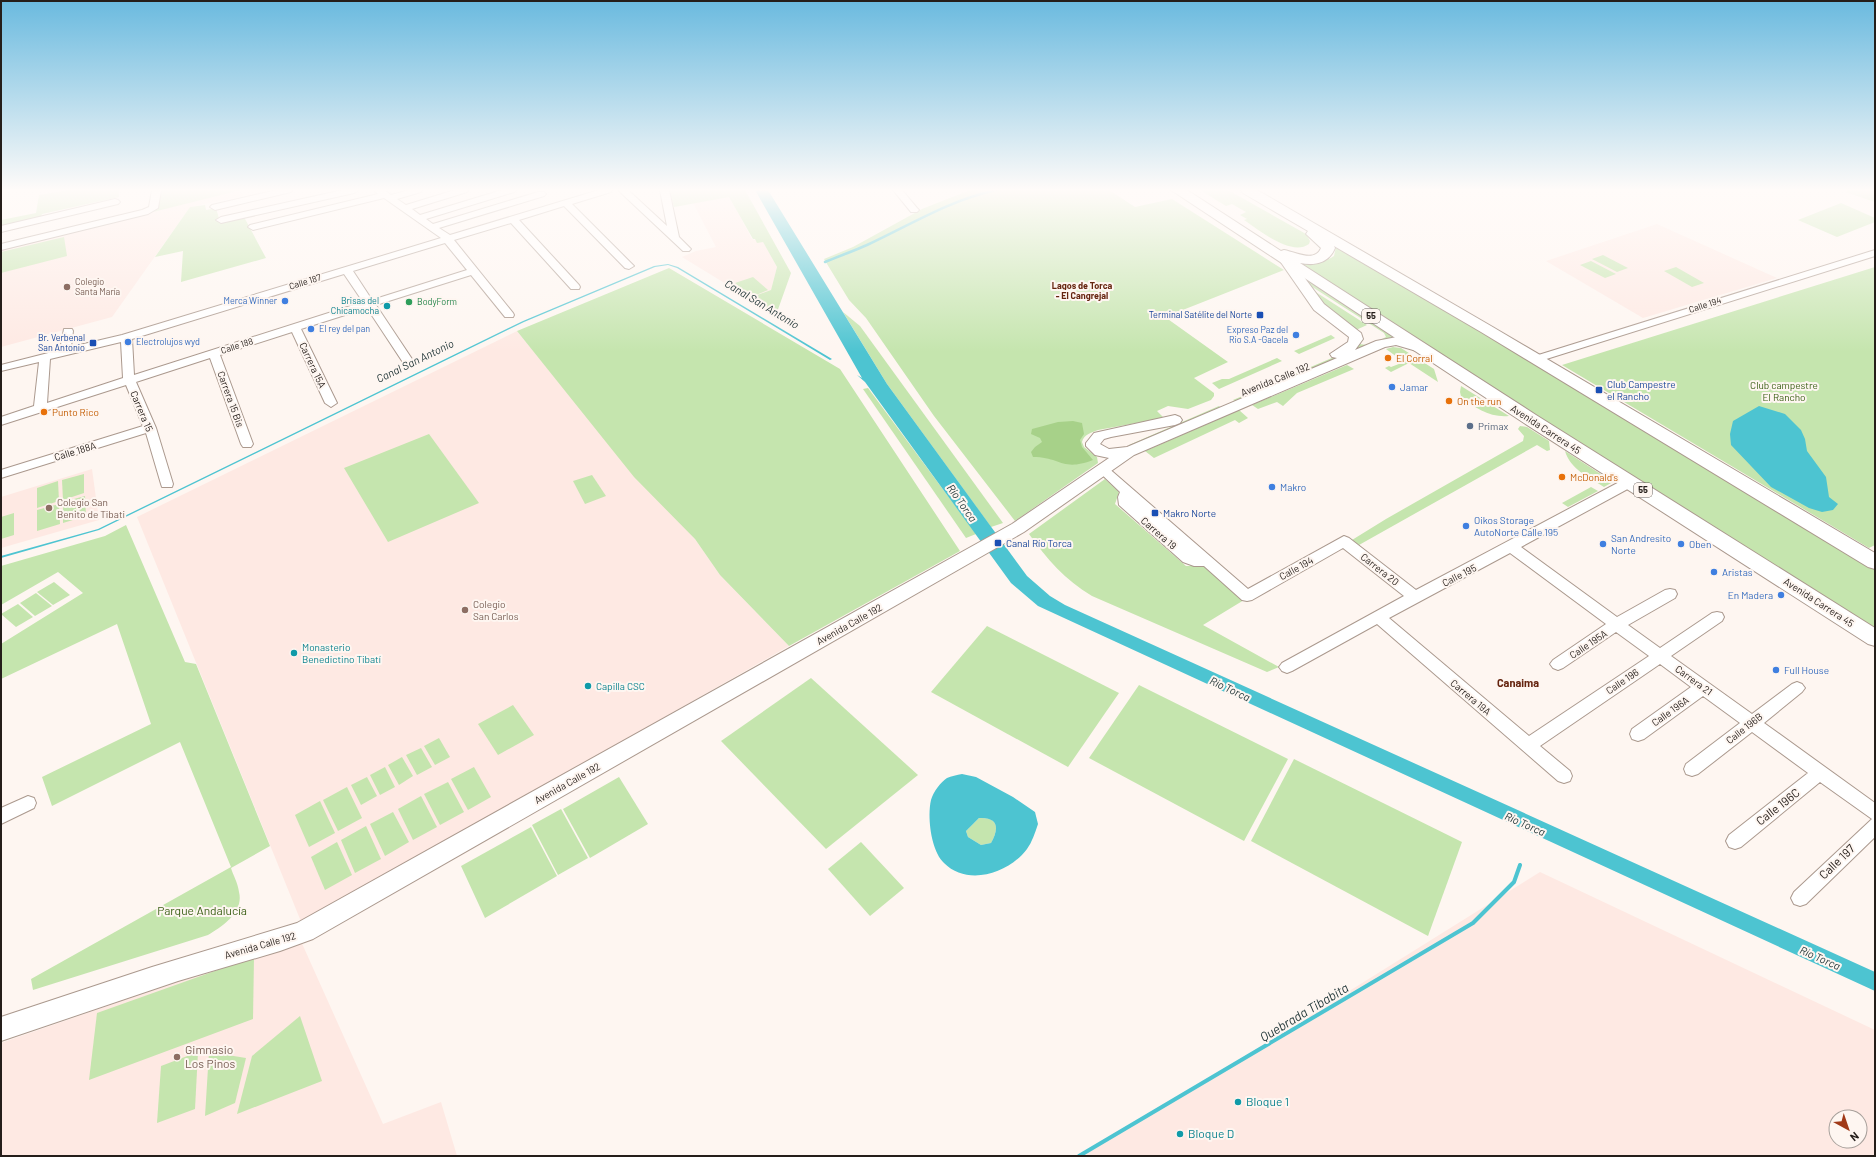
<svg xmlns="http://www.w3.org/2000/svg" width="1876" height="1157" viewBox="0 0 1876 1157" font-family="Barlow,sans-serif">
  <style>
    .education { fill: #fee9e3; fill-rule: evenodd }
    .green { fill: #c5e5ae }
    .forest { fill: #a7d189 }
    .water { fill: #4dc4d1; fill-rule: evenodd }
    .lines { fill: none; stroke-linecap: round; stroke-linejoin: round }
    .stream-far1 { stroke: #4dc4d1; stroke-width: 2.5 }
    .stream { stroke: #4dc4d1; stroke-width: 4 }
    .minor-casing { stroke: #ab998e; stroke-width: 2 }
    .major-casing { stroke: #ab998e; stroke-width: 2 }
    .highway-casing { stroke: #ab998e; stroke-width: 2 }
    .minor { fill: #fff; fill-rule: evenodd }
    .major { fill: #fff; fill-rule: evenodd }
    .highway { fill: #fff; fill-rule: evenodd }
    .education-dot { fill: #8d6e63; stroke: #fef6f1; stroke-width: 1.5 }
    .shop-dot { fill: #3f7fe0; stroke: #fef6f1; stroke-width: 1.5 }
    .leisure-dot { fill: #2e9e5b; stroke: #fef6f1; stroke-width: 1.5 }
    .culture-dot { fill: #0f9aa8; stroke: #fef6f1; stroke-width: 1.5 }
    .transit-dot { fill: #1a4fb4; stroke: #fef6f1; stroke-width: 1.5 }
    .food-dot { fill: #e8710a; stroke: #fef6f1; stroke-width: 1.5 }
    .service-dot { fill: #5c6f8a; stroke: #fef6f1; stroke-width: 1.5 }
    .labels { text-anchor: middle; stroke-width: 4; stroke-linejoin: round; paint-order: stroke }
    .far-education-label { font-size: 9px; fill: #785e54; stroke: #fef6f1; text-anchor: start }
    .far-street-label { font-size: 9px; fill: #251e1a; stroke: #fef6f1 }
    .far-neighbourhood-label { font-size: 9px; font-weight: bold; fill: #65240f; stroke: #fef6f1 }
    .far-shop-label { font-size: 9px; fill: #366cbe; stroke: #fef6f1; text-anchor: end }
    .far-culture-label { font-size: 9px; fill: #0d838f; stroke: #fef6f1; text-anchor: end }
    .far-leisure-label { font-size: 9px; fill: #27864d; stroke: #fef6f1; text-anchor: start }
    .far-transit-label { font-size: 9px; fill: #164399; stroke: #fef6f1; text-anchor: end }
    .shield { fill: #fef6f1; stroke: #665f5a; stroke-width: 1 }
    .shield-label { font-size: 9px; font-weight: bold; fill: #251e1a }
    .food-label { font-size: 10px; fill: #c56008; stroke: #fef6f1; text-anchor: start }
    .street-label { font-size: 10px; fill: #251e1a; stroke: #fef6f1 }
    .transit-label { font-size: 10px; fill: #164399; stroke: #fef6f1; text-anchor: start }
    .park-label { font-size: 10px; fill: #3a5f15; stroke: #fef6f1 }
    .shop-label { font-size: 10px; fill: #366cbe; stroke: #fef6f1; text-anchor: start }
    .service-label { font-size: 10px; fill: #4e5e75; stroke: #fef6f1; text-anchor: start }
    .education-label { font-size: 10px; fill: #785e54; stroke: #fef6f1; text-anchor: start }
    .culture-label { font-size: 10px; fill: #0d838f; stroke: #fef6f1; text-anchor: start }
    .water-label { font-size: 11px; font-style: italic; fill: #1e3335; stroke: #fef6f1 }
    .neighbourhood-label { font-size: 11px; font-weight: bold; fill: #65240f; stroke: #fef6f1 }
    .near-street-label { font-size: 12px; fill: #251e1a; stroke: #fef6f1 }
    .near-park-label { font-size: 12px; fill: #3a5f15; stroke: #fef6f1 }
    .near-education-label { font-size: 12px; fill: #785e54; stroke: #fef6f1; text-anchor: start }
    .near-culture-label { font-size: 12px; fill: #0d838f; stroke: #fef6f1; text-anchor: start }
    .near-water-label { font-size: 13px; font-style: italic; fill: #1e3335; stroke: #fef6f1 }
  </style>
  <rect width="100%" height="100%" fill="#fef6f1"/>
  <g class="education">
    <path d="M241,190L243,196L190,207L112,317L1,347V248Z"/>
    <path d="M729,196L752,239L763,242L777,267L771,290L749,298L682,257L696,251L716,247L693,203Z"/>
    <path d="M1657,224L1777,278L1643,318L1546,261Z"/>
    <path d="M517,331L569,395L695,539L720,575L789,646L302,924L137,517Z"/>
    <path d="M92,469L99,520L1,548V497Z"/>
    <path d="M1540,872L1875,1030V1156H1078L1157,1111ZM1836,1117H1860V1141H1836Z"/>
    <path d="M300,939L383,1124L441,1102L457,1156H1V1043Z"/>
  </g>
  <g class="green">
    <path d="M68,190H119V197L42,214L40,219L1,228V220L36,213L39,195Z"/>
    <path d="M160,190H241L145,214L157,205Z"/>
    <path d="M669,190H745L791,273L776,315L749,298L771,290L777,267L763,242L757,243L755,239H753L729,197L674,207Z"/>
    <path d="M970,190H1109L1135,207L1172,199L1284,270L1165,317L1228,362L1194,378L1214,393V396L1211,400L1188,409L1168,406L1157,411L1164,418L1098,430C1091,433 1084,434 1082,442L1084,447L1097,457L1098,463L1015,521L934,416L866,318L849,300L824,259L853,247L922,209Z"/>
    <path d="M1200,190H1228L1306,234L1310,241L1309,244C1291,257 1259,230 1244,220L1247,219L1240,215L1246,212L1232,204L1226,206Z"/>
    <path d="M1848,190H1875V202L1845,192Z"/>
    <path d="M1841,203L1875,218V222L1837,237L1798,220Z"/>
    <path d="M205,205L206,210L216,208L220,222L244,217L266,258L181,282L183,251L155,257L190,207Z"/>
    <path d="M64,237L67,256L1,273V252Z"/>
    <path d="M1336,247L1427,298L1875,568V632L1295,261C1309,263 1321,265 1334,256Z"/>
    <path d="M1603,255L1628,268L1617,272L1592,259Z"/>
    <path d="M1591,261L1616,274L1605,278L1580,265Z"/>
    <path d="M1676,267L1704,283L1692,287L1664,271Z"/>
    <path d="M1875,267V545L1869,548L1562,365Z"/>
    <path d="M669,268L840,369L960,551L789,646L720,575L695,539L634,477L517,331Z"/>
    <path d="M1295,270L1400,340L1382,339L1386,337L1384,333L1306,283Z"/>
    <path d="M753,277L768,290L751,297L735,283Z"/>
    <path d="M1311,289L1367,325L1356,330L1328,310Z"/>
    <path d="M843,312L860,326L1003,523L991,527L887,384Z"/>
    <path d="M1331,335L1335,338L1299,354L1294,351Z"/>
    <path d="M1359,344L1367,345L1235,401L1233,400L1353,349Z"/>
    <path d="M1393,347L1401,348L1434,369L1438,382L1409,363L1391,372L1385,368L1389,366L1391,367L1404,362L1386,349Z"/>
    <path d="M1277,358L1282,361L1219,389L1212,383L1222,379H1229Z"/>
    <path d="M1347,365L1354,369L1297,393L1283,406L1277,402L1258,409L1252,405Z"/>
    <path d="M1461,386L1509,416C1491,418 1474,408 1461,396L1460,392Z"/>
    <path d="M868,388L976,534L966,538L863,389Z"/>
    <path d="M1219,406L1220,407L1131,446L1129,445Z"/>
    <path d="M1239,410L1248,418L1239,423L1235,420L1154,458L1145,451Z"/>
    <path d="M1520,426L1527,427L1549,441L1550,450L1547,451L1537,445L1359,545L1352,540L1386,519L1523,441L1524,436L1518,429Z"/>
    <path d="M429,434L479,503L388,542L344,468Z"/>
    <path d="M1565,451L1613,482L1604,487C1590,478 1570,469 1565,451Z"/>
    <path d="M84,474V493L63,500L62,480Z"/>
    <path d="M592,475L606,496L585,504L573,481Z"/>
    <path d="M1105,479L1119,492L1115,504L1186,566H1204L1244,600L1203,625L1279,667L1267,672L1092,596C1065,580 1047,559 1029,534Z"/>
    <path d="M58,481L59,501L37,508V488Z"/>
    <path d="M1591,487L1598,491L1568,507L1562,503Z"/>
    <path d="M85,496L86,516L63,523V502Z"/>
    <path d="M59,504L60,524L37,531V510Z"/>
    <path d="M14,513V535L1,539V517Z"/>
    <path d="M126,525L185,662L196,664L270,846L231,868C233,875 238,883 239,892C244,912 223,926 208,935L33,990L31,979L231,867L180,742L52,806L42,777L151,724L117,624L1,679V644L83,593L58,572L1,605V566L105,536Z"/>
    <path d="M54,582L70,595L53,605L37,592Z"/>
    <path d="M36,593L52,606L35,616L20,603Z"/>
    <path d="M18,604L33,617L16,627L1,614Z"/>
    <path d="M987,626L1119,693L1068,767L931,692Z"/>
    <path d="M811,678L918,775L826,849L721,741Z"/>
    <path d="M1139,685L1288,759L1244,841L1089,758Z"/>
    <path d="M513,705L534,735L498,755L478,724Z"/>
    <path d="M439,738L450,757L435,765L424,746Z"/>
    <path d="M421,748L432,767L417,775L406,755Z"/>
    <path d="M402,757L413,776L399,785L388,765Z"/>
    <path d="M1294,759L1462,842L1428,936L1251,841Z"/>
    <path d="M385,767L395,787L380,795L370,775Z"/>
    <path d="M474,767L491,797L468,810L451,779Z"/>
    <path d="M367,777L377,796L361,805L351,785Z"/>
    <path d="M619,777L648,824L590,858L563,809Z"/>
    <path d="M448,782L464,812L440,825L424,794Z"/>
    <path d="M347,787L362,818L338,831L323,800Z"/>
    <path d="M421,796L437,827L413,840L398,809Z"/>
    <path d="M320,801L335,833L309,847L295,815Z"/>
    <path d="M561,809L588,858L558,875L532,825Z"/>
    <path d="M393,812L409,842L385,856L370,824Z"/>
    <path d="M979,818C999,817 999,829 991,843L981,845L968,837L966,831Z"/>
    <path d="M366,826L381,859L355,873L341,840Z"/>
    <path d="M531,827L557,876L485,918L461,866Z"/>
    <path d="M337,842L352,875L325,890L311,857Z"/>
    <path d="M861,842L904,888L870,916L828,869Z"/>
    <path d="M254,957L253,1019L89,1080L97,1013Z"/>
    <path d="M300,1016L322,1081L237,1114L252,1056Z"/>
    <path d="M198,1052L195,1109L157,1123L161,1066Z"/>
    <path d="M209,1052L246,1058L235,1103L205,1116Z"/>
  </g>
  <path class="forest" d="M1073,421L1082,423L1084,434L1080,440L1082,447L1093,460C1062,472 1061,457 1033,457L1031,452L1035,447L1042,442L1040,438L1031,434L1032,429L1058,422Z"/>
  <g class="water">
    <path d="M755,190H768L887,384L1027,576L1050,596L1065,605L1875,972V991L1038,606L1011,583L865,382L857,375L862,378Z"/>
    <path d="M668,264L678,267L832,359L830,360L677,268L668,265L655,267L524,322L99,530L1,558V556L98,529L523,321L654,266Z"/>
    <path d="M1759,406L1785,414L1801,430L1805,439L1807,451L1826,477L1829,497L1838,504L1833,510L1822,512L1809,508L1771,487L1731,445L1730,434L1733,421Z"/>
    <path d="M962,774L976,777L1013,797L1035,812L1038,824C1035,833 1032,842 1027,849C1009,873 968,887 944,863C931,851 927,817 931,800C933,792 941,782 947,778C951,776 957,775 962,774ZM979,818C999,817 999,829 991,843L981,845L968,837L966,831Z"/>
  </g>
  <g class="lines">
    <path class="stream-far1" d="M825,262C839,256 854,251 867,245C910,225 950,200 996,190"/>
    <path class="stream" d="M1079,1156L1473,923L1514,882L1520,865"/>
    <g class="minor-casing">
      <g id="minor">
        <path d="M152,190H161L158,208L148,214L1,250V244L142,210L149,207Z"/>
        <path d="M277,190H293L291,192L215,210L210,207L212,205Z"/>
        <path d="M343,190H359L354,193L221,223L216,220L221,217Z"/>
        <path d="M374,190H384L391,195L409,190H422L421,192L397,199L406,205L455,190H469L467,192L412,209L420,215L502,190H516L514,192L426,219L433,224L538,192H544L546,194L544,196L439,228L450,235L599,190H612L611,192L572,204L634,266L629,269L625,268L564,206L519,220L579,285L580,287L579,289H571L511,223L454,240L513,313L514,315L513,317H505L471,275L376,305L416,365L410,368L406,367L367,308L301,329L337,403L331,407L325,403L292,332L220,355L253,444L251,447H243L241,444L210,358L136,382L156,428L173,484L172,487H162L161,484L146,433L1,478V470L143,426L126,385L1,425V417L34,406L39,362L1,371V365L60,350L64,329H72L73,331L71,347L122,335L441,238L384,198L253,230L248,227L250,225L378,194ZM445,243L467,270L372,300L353,271ZM344,274L363,302L134,375L132,339ZM121,342L123,378L47,403L50,359Z"/>
        <path d="M618,190H628L667,226L660,190H669L679,237L691,249L689,251H683Z"/>
        <path d="M893,190H902L917,208L919,210L917,212H911Z"/>
        <path d="M115,199L118,200L120,202L118,204L1,232V226Z"/>
        <path d="M1875,250V256L1540,361H1532L1530,359L1532,357Z"/>
        <path d="M1102,465L1106,466L1248,589L1344,536L1349,538L1416,590L1625,479H1635L1636,482L1635,485L1521,547L1617,617L1665,590L1670,589L1675,590L1677,594L1675,598L1628,625L1660,648L1712,613L1717,612L1722,613L1724,617L1722,621L1671,656L1752,714L1792,684L1797,682L1802,684L1805,688L1802,692L1764,723L1875,803V837L1806,904L1800,906L1794,904L1791,898L1794,892L1872,819L1820,782L1741,847L1735,849L1729,847L1726,841L1729,835L1808,773L1752,732L1698,774L1692,776L1686,774L1684,769L1686,764L1740,723L1703,696L1644,739L1638,741L1632,739L1630,734L1632,729L1691,687L1660,664L1540,746L1570,771L1572,776L1570,781L1564,783L1558,781L1377,624L1292,671L1287,673L1282,671L1279,667L1282,663L1404,596L1343,548L1252,600L1247,601L1242,600L1204,566H1194L1183,562L1119,505L1118,497L1120,492L1096,469L1098,466ZM1510,553L1606,624L1553,660L1550,664L1553,668L1558,670L1563,668L1616,632L1649,656L1529,736L1389,618Z"/>
        <path d="M28,796L34,798L36,803L34,808L1,824V808Z"/>
      </g>
    </g>
    <g class="major-casing">
      <path id="major" d="M1286,257L1290,258L1324,304L1361,333L1363,339L1355,350L1376,341L1397,337L1425,345L1427,348L1425,351L1420,352L1396,345L1385,347L1134,455L1024,532L313,939L280,951L178,981L1,1041V1017L152,967L297,923L1012,524L1109,458L1095,455L1086,446V443L1094,433L1175,415L1180,417L1182,420L1180,423L1175,425L1111,437L1104,439L1100,444L1109,449L1127,447L1337,358L1332,357L1330,354L1348,342L1349,337L1314,310L1280,261Z"/>
    </g>
    <g class="highway-casing">
      <path id="highway" d="M1171,190H1187L1281,251L1284,250C1295,252 1315,263 1321,248L1306,234L1308,231L1243,193L1241,190H1257L1491,326L1875,553V569L1868,567L1481,332L1334,246L1335,248C1329,263 1315,266 1300,263L1536,415L1875,628V646L1868,644L1524,423Z"/>
    </g>
    <use href="#minor" class="minor"/>
    <use href="#major" class="major"/>
    <use href="#highway" class="highway"/>
  </g>
  <linearGradient id="sky" x2="0" y2="1"><stop stop-color="#6abadf"/><stop offset="0.54" stop-color="#fffbf9"/><stop offset="1" stop-color="#fffbf9" stop-opacity="0"/></linearGradient>
  <rect width="1876" height="352" fill="url(#sky)"/>
  <g class="education-dot">
    <circle cx="67" cy="287" r="4"/>
    <circle cx="49" cy="508" r="4"/>
    <circle cx="465" cy="610" r="4"/>
    <circle cx="177" cy="1057" r="4"/>
  </g>
  <g class="shop-dot">
    <circle cx="285" cy="301" r="4"/>
    <circle cx="311" cy="329" r="4"/>
    <circle cx="1296" cy="335" r="4"/>
    <circle cx="128" cy="342" r="4"/>
    <circle cx="1392" cy="387" r="4"/>
    <circle cx="1272" cy="487" r="4"/>
    <circle cx="1466" cy="526" r="4"/>
    <circle cx="1603" cy="544" r="4"/>
    <circle cx="1681" cy="544" r="4"/>
    <circle cx="1714" cy="572" r="4"/>
    <circle cx="1781" cy="595" r="4"/>
    <circle cx="1776" cy="670" r="4"/>
  </g>
  <circle class="leisure-dot" cx="409" cy="302" r="4"/>
  <g class="culture-dot">
    <circle cx="387" cy="306" r="4"/>
    <circle cx="294" cy="653" r="4"/>
    <circle cx="588" cy="686" r="4"/>
    <circle cx="1238" cy="1102" r="4"/>
    <circle cx="1180" cy="1134" r="4"/>
  </g>
  <g class="transit-dot">
    <rect x="1256" y="311" width="8" height="8" rx="2"/>
    <rect x="89" y="339" width="8" height="8" rx="2"/>
    <rect x="1595" y="386" width="8" height="8" rx="2"/>
    <rect x="1151" y="509" width="8" height="8" rx="2"/>
    <rect x="994" y="539" width="8" height="8" rx="2"/>
  </g>
  <g class="food-dot">
    <circle cx="1388" cy="358" r="4"/>
    <circle cx="1449" cy="401" r="4"/>
    <circle cx="44" cy="412" r="4"/>
    <circle cx="1562" cy="477" r="4"/>
  </g>
  <circle class="service-dot" cx="1470" cy="426" r="4"/>
  <g class="labels">
    <g class="far-education-label">
      <text x="75" y="285">Colegio<tspan x="75" dy="10">Santa María</tspan></text>
    </g>
    <g class="far-street-label">
      <text transform="translate(305 282) rotate(-17)" y="3">Calle 187</text>
      <text transform="translate(1705 305) rotate(-18)" y="3">Calle 194</text>
      <text transform="translate(237 346) rotate(-18)" y="3">Calle 188</text>
    </g>
    <g class="far-neighbourhood-label">
      <text x="1082" y="289">Lagos de Torca<tspan x="1082" dy="10">- El Cangrejal</tspan></text>
    </g>
    <g class="far-shop-label">
      <text x="277" y="304">Merca Winner</text>
      <text x="319" y="332" text-anchor="start">El rey del pan</text>
      <text x="1288" y="333">Expreso Paz del<tspan x="1288" dy="10">Rio S.A -Gacela</tspan></text>
      <text x="136" y="345" text-anchor="start">Electrolujos wyd</text>
    </g>
    <g class="far-culture-label">
      <text x="379" y="304">Brisas del<tspan x="379" dy="10">Chicamocha</tspan></text>
    </g>
    <g class="far-leisure-label">
      <text x="417" y="305">BodyForm</text>
    </g>
    <g class="far-transit-label">
      <text x="1252" y="318">Terminal Satélite del Norte</text>
      <text x="85" y="341">Br. Verbenal<tspan x="85" dy="10">San Antonio</tspan></text>
    </g>
    <g class="shield">
      <rect x="1362" y="309" width="18" height="14" rx="3"/>
      <rect x="1634" y="483" width="18" height="14" rx="3"/>
    </g>
    <g class="shield-label">
      <text x="1371" y="319">55</text>
      <text x="1643" y="493">55</text>
    </g>
    <g class="food-label">
      <text x="1396" y="362">El Corral</text>
      <text x="1457" y="405">On the run</text>
      <text x="52" y="416">Punto Rico</text>
      <text x="1570" y="481">McDonald's</text>
    </g>
    <g class="street-label">
      <text transform="translate(313 365) rotate(65)" y="4">Carrera 15A</text>
      <text transform="translate(1275 379) rotate(-22)" y="4">Avenida Calle 192</text>
      <text transform="translate(231 399) rotate(70)" y="4">Carrera 15 Bis</text>
      <text transform="translate(142 411) rotate(67)" y="4">Carrera 15</text>
      <text transform="translate(1546 429) rotate(33)" y="4">Avenida Carrera 45</text>
      <text transform="translate(75 451) rotate(-17)" y="4">Calle 188A</text>
      <text transform="translate(1159 533) rotate(41)" y="4">Carrera 19</text>
      <text transform="translate(1296 568) rotate(-29)" y="4">Calle 194</text>
      <text transform="translate(1380 569) rotate(38)" y="4">Carrera 20</text>
      <text transform="translate(1459 575) rotate(-27)" y="4">Calle 195</text>
      <text transform="translate(1819 602) rotate(33)" y="4">Avenida Carrera 45</text>
      <text transform="translate(849 624) rotate(-29)" y="4">Avenida Calle 192</text>
      <text transform="translate(1588 644) rotate(-34)" y="4">Calle 195A</text>
      <text transform="translate(1694 680) rotate(36)" y="4">Carrera 21</text>
      <text transform="translate(1622 681) rotate(-34)" y="4">Calle 196</text>
      <text transform="translate(1471 697) rotate(40)" y="4">Carrera 19A</text>
      <text transform="translate(1670 711) rotate(-36)" y="4">Calle 196A</text>
      <text transform="translate(1744 728) rotate(-38)" y="4">Calle 196B</text>
      <text transform="translate(567 783) rotate(-29)" y="4">Avenida Calle 192</text>
      <text transform="translate(260 945) rotate(-16)" y="4">Avenida Calle 192</text>
    </g>
    <g class="transit-label">
      <text x="1607" y="388">Club Campestre<tspan x="1607" dy="12">el Rancho</tspan></text>
      <text x="1163" y="517">Makro Norte</text>
      <text x="1006" y="547">Canal Río Torca</text>
    </g>
    <g class="park-label">
      <text x="1784" y="389">Club campestre<tspan x="1784" dy="12">El Rancho</tspan></text>
    </g>
    <g class="shop-label">
      <text x="1400" y="391">Jamar</text>
      <text x="1280" y="491">Makro</text>
      <text x="1474" y="524">Oikos Storage<tspan x="1474" dy="12">AutoNorte Calle 195</tspan></text>
      <text x="1611" y="542">San Andresito<tspan x="1611" dy="12">Norte</tspan></text>
      <text x="1689" y="548">Oben</text>
      <text x="1722" y="576">Aristas</text>
      <text x="1773" y="599" text-anchor="end">En Madera</text>
      <text x="1784" y="674">Full House</text>
    </g>
    <g class="service-label">
      <text x="1478" y="430">Primax</text>
    </g>
    <g class="education-label">
      <text x="57" y="506">Colegio San<tspan x="57" dy="12">Benito de Tibati</tspan></text>
      <text x="473" y="608">Colegio<tspan x="473" dy="12">San Carlos</tspan></text>
    </g>
    <g class="culture-label">
      <text x="302" y="651">Monasterio<tspan x="302" dy="12">Benedictino Tibatí</tspan></text>
      <text x="596" y="690">Capilla CSC</text>
    </g>
    <g class="water-label">
      <text transform="translate(762 304) rotate(31)" y="4">Canal San Antonio</text>
      <text transform="translate(415 361) rotate(-26)" y="4">Canal San Antonio</text>
      <text transform="translate(962 503) rotate(55)" y="4">Río Torca</text>
      <text transform="translate(1230 689) rotate(25)" y="4">Río Torca</text>
      <text transform="translate(1525 824) rotate(24)" y="4">Río Torca</text>
      <text transform="translate(1820 958) rotate(24)" y="4">Río Torca</text>
    </g>
    <g class="neighbourhood-label">
      <text x="1518" y="687">Canaima</text>
    </g>
    <g class="near-street-label">
      <text transform="translate(1778 807) rotate(-38)" y="4">Calle 196C</text>
      <text transform="translate(1837 862) rotate(-44)" y="4">Calle 197</text>
    </g>
    <g class="near-park-label">
      <text x="202" y="915">Parque Andalucía</text>
    </g>
    <g class="near-education-label">
      <text x="185" y="1054">Gimnasio<tspan x="185" dy="14">Los Pinos</tspan></text>
    </g>
    <g class="near-culture-label">
      <text x="1246" y="1106">Bloque 1</text>
      <text x="1188" y="1138">Bloque D</text>
    </g>
    <g class="near-water-label">
      <text transform="translate(1304 1012) rotate(-31)" y="5">Quebrada Tibabita</text>
    </g>
  </g>
  <rect width="1876" height="1157" fill="none" stroke="#251e1a" stroke-width="4"/>
  <g transform="translate(1848 1129) rotate(140)"><circle r="19" fill="#fef6f1" stroke="#a7a09b"/>
  <path d="M0-3L7 15L0 10L-7 15Z" fill="#a03917"/>
  <text y="-6" font-size="11" font-weight="bold" text-anchor="middle" fill="#251e1a">N</text>
  </g>
</svg>
